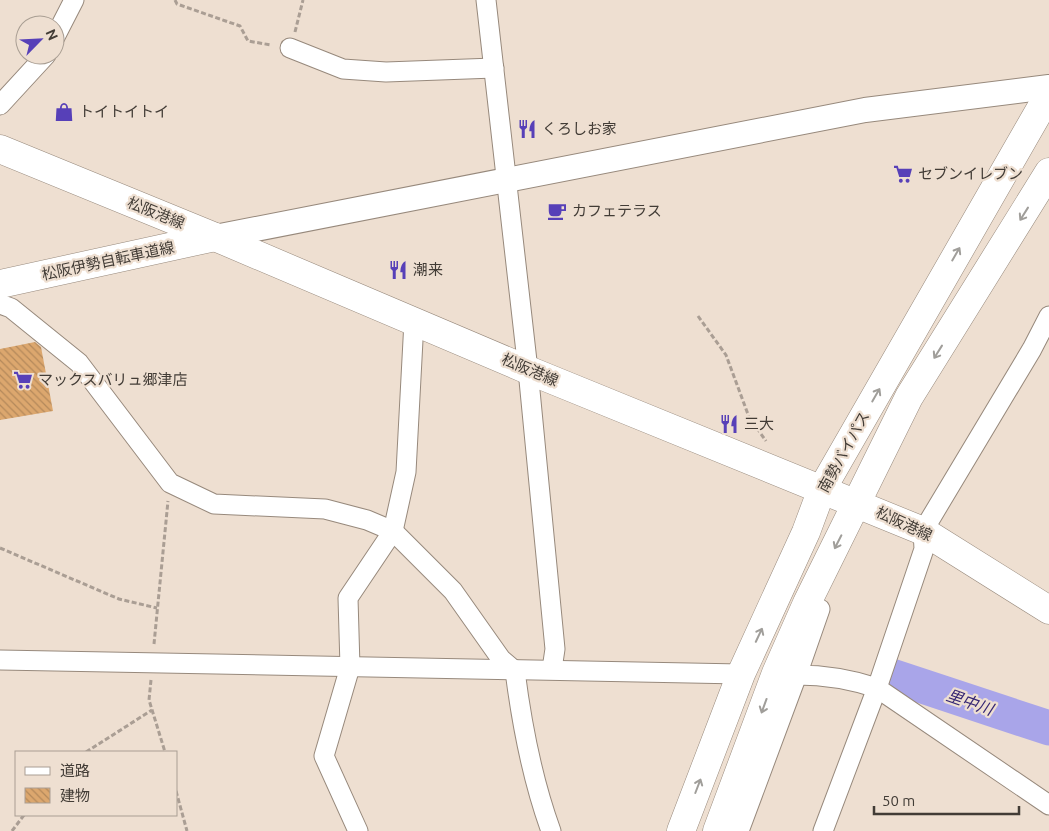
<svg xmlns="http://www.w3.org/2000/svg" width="1049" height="831" viewBox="0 0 1049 831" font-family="Ubuntu,'Noto Sans JP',sans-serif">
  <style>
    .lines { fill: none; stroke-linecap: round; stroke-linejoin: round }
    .river { stroke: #a9a5e9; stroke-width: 35 }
    .building { fill: url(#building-back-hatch) }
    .minor-casing { stroke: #97897c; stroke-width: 21 }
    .tertiary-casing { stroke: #97897c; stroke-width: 26 }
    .secondary-casing { stroke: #97897c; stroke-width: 29 }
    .trunk-casing { stroke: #97897c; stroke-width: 29 }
    .path { stroke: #aa9e94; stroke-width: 3; stroke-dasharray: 5 2.5; stroke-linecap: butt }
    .minor { stroke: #fff; stroke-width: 19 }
    .tertiary { stroke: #fff; stroke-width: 24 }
    .secondary { stroke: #fff; stroke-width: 28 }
    .trunk { stroke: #fff; stroke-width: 28 }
    .oneway { stroke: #a09e9a }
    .labels { text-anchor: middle; stroke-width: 4.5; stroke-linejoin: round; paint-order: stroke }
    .poi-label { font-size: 15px; fill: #423c36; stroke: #eedfd1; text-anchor: start }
    .street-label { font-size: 15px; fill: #423c36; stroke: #eedfd1 }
    .water-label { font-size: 16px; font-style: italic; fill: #352673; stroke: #eedfd1 }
  </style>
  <defs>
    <pattern id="building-back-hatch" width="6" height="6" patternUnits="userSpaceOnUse" patternTransform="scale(1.25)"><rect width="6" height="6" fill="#dca76e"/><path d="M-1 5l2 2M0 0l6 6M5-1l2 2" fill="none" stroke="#b4895b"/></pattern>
  </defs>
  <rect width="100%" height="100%" fill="#eedfd1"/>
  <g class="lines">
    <path class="river" d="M892,676L1049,728"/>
  </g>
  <path class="building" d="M35,342L41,347L53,411L0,420V349Z"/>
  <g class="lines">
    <g class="minor-casing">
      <g id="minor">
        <path d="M486,0L528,370L555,649L552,669"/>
        <path d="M55,37L74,0"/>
        <path d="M290,48L343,69L386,72L494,68"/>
        <path d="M0,105L46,55"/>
        <path d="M0,304L11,308L79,363L170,483L214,504L325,509L367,520L393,531L453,591L501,659L515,671C522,726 532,779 551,831"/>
        <path d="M807,603L820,609L797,675C825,675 850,679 877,688L1049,805"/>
        <path d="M0,660L741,674"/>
        <path d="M358,831L324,756L350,667L348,598L393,531L406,472L414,321"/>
        <path d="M739,831L797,675"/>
        <path d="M823,831L877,688L924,549L923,531L1032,349L1049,316"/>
      </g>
    </g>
    <g class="tertiary-casing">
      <path id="tertiary" d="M215,237L865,110L1049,87"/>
    </g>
    <g class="secondary-casing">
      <g id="secondary">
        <path d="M0,149L215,237L528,370L923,531L1049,610"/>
        <path d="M0,284L215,237"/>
      </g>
    </g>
    <g class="trunk-casing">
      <g id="trunk">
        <path d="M681,831L741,674L806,532L822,489L1049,94"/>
        <path d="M717,831L776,673L807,603L909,397L1049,172"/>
      </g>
    </g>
    <g class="path">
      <path d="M175,0L177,4L240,26L248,41L271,45"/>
      <path d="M295,32L303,0"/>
      <path d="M698,316L726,355L749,417L766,441"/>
      <path d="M0,548L119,599L157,608"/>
      <path d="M154,644L168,501"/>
      <path d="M151,680L149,700L165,752"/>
      <path d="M86,752L152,710"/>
      <path d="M176,791L187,831"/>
      <path d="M12,831L24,815"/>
    </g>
    <use href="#minor" class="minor"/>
    <use href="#tertiary" class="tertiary"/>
    <use href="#secondary" class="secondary"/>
    <use href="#trunk" class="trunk"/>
  </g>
  <defs><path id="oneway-shaft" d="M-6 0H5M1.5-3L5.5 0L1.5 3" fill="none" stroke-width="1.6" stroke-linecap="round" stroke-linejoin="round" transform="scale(1.25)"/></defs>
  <g class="oneway">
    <use href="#oneway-shaft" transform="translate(1024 214) rotate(122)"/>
    <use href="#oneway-shaft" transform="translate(956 254) rotate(-60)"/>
    <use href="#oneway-shaft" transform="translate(938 352) rotate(122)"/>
    <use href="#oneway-shaft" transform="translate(876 395) rotate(-60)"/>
    <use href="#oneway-shaft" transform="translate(838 542) rotate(117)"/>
    <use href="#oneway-shaft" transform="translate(759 635) rotate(-65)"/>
    <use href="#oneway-shaft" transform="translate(764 706) rotate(110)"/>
    <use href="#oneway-shaft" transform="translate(698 786) rotate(-69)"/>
  </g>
  <defs>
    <g id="shop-bare" transform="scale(1.5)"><path d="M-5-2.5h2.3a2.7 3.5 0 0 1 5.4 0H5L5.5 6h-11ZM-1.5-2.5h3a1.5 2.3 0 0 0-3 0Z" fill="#5740b8" stroke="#eedfd1" stroke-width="2.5" paint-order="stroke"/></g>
    <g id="restaurant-bare" transform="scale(1.5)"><path d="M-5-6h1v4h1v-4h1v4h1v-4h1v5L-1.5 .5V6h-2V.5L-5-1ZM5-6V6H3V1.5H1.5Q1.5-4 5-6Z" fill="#5740b8" stroke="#eedfd1" stroke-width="2.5" paint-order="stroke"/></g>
    <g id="supermarket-bare" transform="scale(1.5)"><path d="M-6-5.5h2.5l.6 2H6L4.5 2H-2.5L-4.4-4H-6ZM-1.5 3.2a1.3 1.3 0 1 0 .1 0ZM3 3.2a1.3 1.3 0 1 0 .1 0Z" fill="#5740b8" stroke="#eedfd1" stroke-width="2.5" paint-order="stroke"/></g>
    <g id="cafe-bare" transform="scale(1.5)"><path d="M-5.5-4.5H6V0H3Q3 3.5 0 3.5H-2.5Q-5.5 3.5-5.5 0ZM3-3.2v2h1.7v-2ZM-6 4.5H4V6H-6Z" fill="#5740b8" stroke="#eedfd1" stroke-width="2.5" paint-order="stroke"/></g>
  </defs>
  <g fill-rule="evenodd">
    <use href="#shop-bare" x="64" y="112"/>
    <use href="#restaurant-bare" x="527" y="129"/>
    <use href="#supermarket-bare" x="903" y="174"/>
    <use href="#cafe-bare" x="557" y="211"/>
    <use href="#restaurant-bare" x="398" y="270"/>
    <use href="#supermarket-bare" x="23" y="380"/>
    <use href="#restaurant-bare" x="729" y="424"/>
  </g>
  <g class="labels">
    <g class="poi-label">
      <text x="79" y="117">トイトイトイ</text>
      <text x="542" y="134">くろしお家</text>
      <text x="918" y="179">セブンイレブン</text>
      <text x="572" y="216">カフェテラス</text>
      <text x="413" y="275">潮来</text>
      <text x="38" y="385">マックスバリュ郷津店</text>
      <text x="744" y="429">三大</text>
    </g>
    <g class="street-label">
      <text transform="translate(156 213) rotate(22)" y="5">松阪港線</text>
      <text transform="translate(108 261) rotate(-12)" y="5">松阪伊勢自転車道線</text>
      <text transform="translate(530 370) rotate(23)" y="5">松阪港線</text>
      <text transform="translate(844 452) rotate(-61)" y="5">南勢バイパス</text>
      <text transform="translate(904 524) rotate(25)" y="5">松阪港線</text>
    </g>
    <g class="water-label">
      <text transform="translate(970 702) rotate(19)" y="6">里中川</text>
    </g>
  </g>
  <rect x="15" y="751" width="162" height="65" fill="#eedfd1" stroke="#a99e93"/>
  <rect x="25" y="767" width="25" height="8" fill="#ffffff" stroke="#a99e93"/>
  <text x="60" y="776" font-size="15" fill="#423c36">道路</text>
  <rect x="25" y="788" width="25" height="15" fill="url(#building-back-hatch)" stroke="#a99e93"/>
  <text x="60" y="801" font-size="15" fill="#423c36">建物</text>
  <g transform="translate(40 40) rotate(66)"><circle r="24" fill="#eedfd1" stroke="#a99e93"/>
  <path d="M0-4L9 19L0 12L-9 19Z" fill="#5740b8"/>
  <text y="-8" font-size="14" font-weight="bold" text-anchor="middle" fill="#423c36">N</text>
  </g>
  <path d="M874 806v8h145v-8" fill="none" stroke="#423c36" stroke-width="2.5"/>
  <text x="882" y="806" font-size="15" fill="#423c36" stroke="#eedfd1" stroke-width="4" paint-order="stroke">50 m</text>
</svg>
